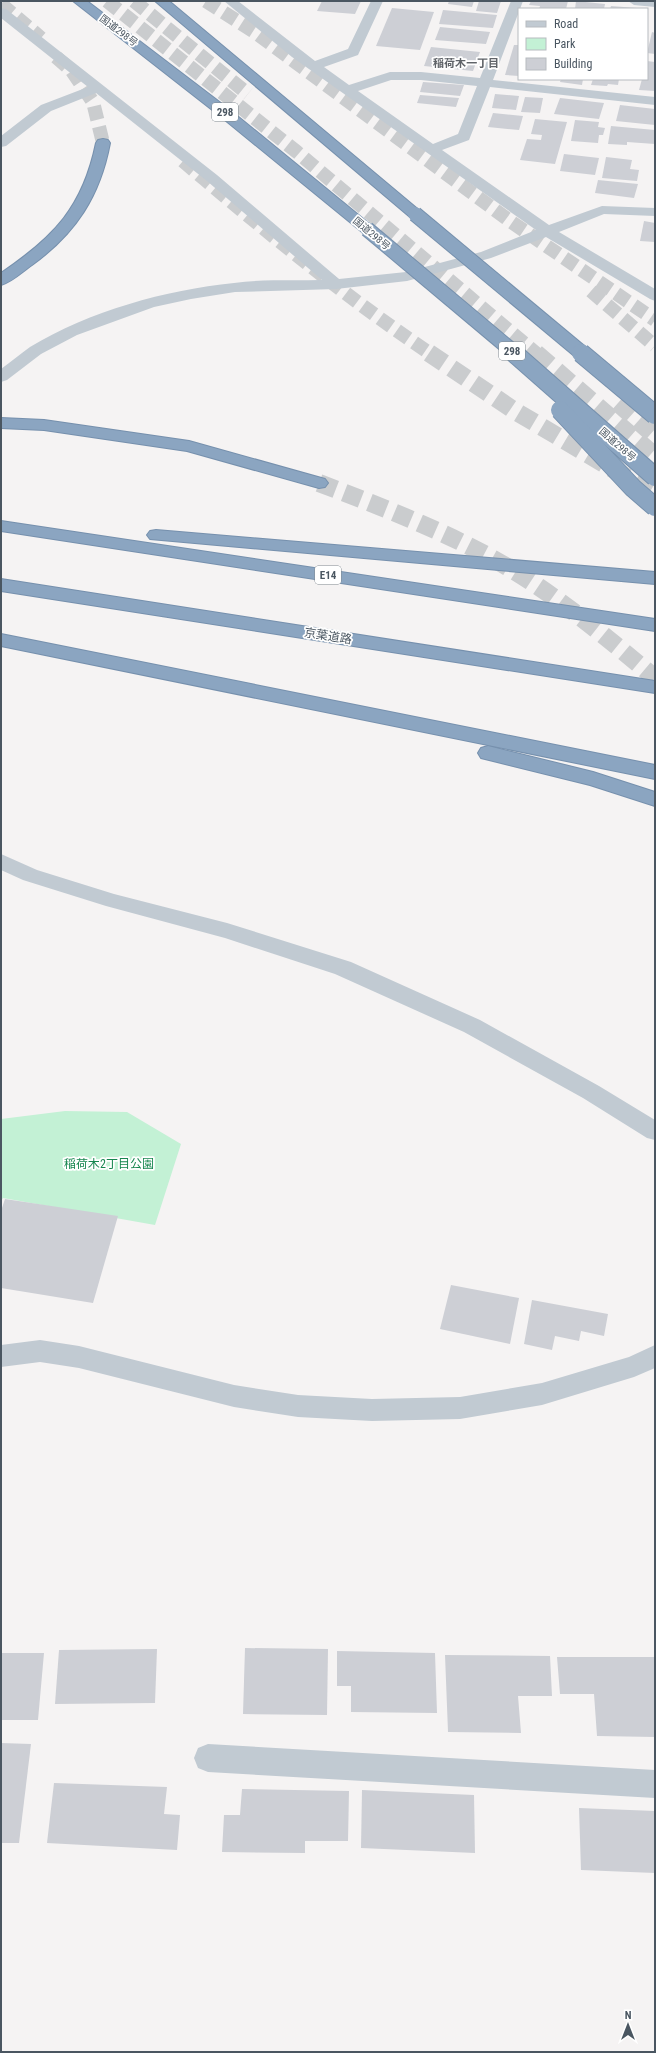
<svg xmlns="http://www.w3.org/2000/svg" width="656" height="2053" viewBox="0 0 656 2053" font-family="'Roboto Condensed','Noto Sans JP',sans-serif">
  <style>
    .green { fill: #c3f1d5 }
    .building { fill: #cdcfd5 }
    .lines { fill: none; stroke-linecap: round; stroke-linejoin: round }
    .highway-tunnel-far1 { stroke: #caccce; stroke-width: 14; stroke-dasharray: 14 7; stroke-linecap: butt }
    .highway-tunnel { stroke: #caccce; stroke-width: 18; stroke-dasharray: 18 9; stroke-linecap: butt }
    .highway-casing { stroke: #7690ad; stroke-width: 2 }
    .minor { fill: #c1cad2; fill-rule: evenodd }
    .highway { fill: #8ba5c1; fill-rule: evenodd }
    .highway-bridge-far1-casing { stroke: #7690ad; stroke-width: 16; stroke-linecap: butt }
    .highway-bridge-casing { stroke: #7690ad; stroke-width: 20; stroke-linecap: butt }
    .highway-bridge-far1 { stroke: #8ba5c1; stroke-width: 14 }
    .highway-bridge { stroke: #8ba5c1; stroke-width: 18 }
    .labels { text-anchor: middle; stroke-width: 3.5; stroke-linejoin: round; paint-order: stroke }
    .far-street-label { font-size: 10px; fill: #4a5661; stroke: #fff }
    .far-neighbourhood-label { font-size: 11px; font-weight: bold; fill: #5f6368; stroke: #fff }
    .shield { fill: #fff; stroke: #808990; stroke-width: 1 }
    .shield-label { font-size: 11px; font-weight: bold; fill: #4a5661 }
    .street-label { font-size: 12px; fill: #4a5661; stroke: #fff }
    .park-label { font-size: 12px; fill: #17864f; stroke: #fff }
  </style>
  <rect width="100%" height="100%" fill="#f5f3f3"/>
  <path class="green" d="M65,1111L127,1112L181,1144L155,1225L3,1198L1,1201V1119Z"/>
  <g class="building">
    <path d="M322,1H361L355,14L317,11Z"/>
    <path d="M449,1H474L472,7L448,4Z"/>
    <path d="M479,1H501L497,13L476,11Z"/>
    <path d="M531,1H568L566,9H539L540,6L529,5Z"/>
    <path d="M576,1L605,4L604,9H575Z"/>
    <path d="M611,6L637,8V9H610Z"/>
    <path d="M392,8L434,12L420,50L376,46Z"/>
    <path d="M443,10L497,15L493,28L439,24Z"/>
    <path d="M440,27L490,32L486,44L435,40Z"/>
    <path d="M652,32L655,33V54L647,53Z"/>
    <path d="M514,45H519V76L505,75Z"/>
    <path d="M431,47L480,52L473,71L424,66Z"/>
    <path d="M647,61L655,62V91L639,90L642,79H647Z"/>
    <path d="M561,79H583L582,85L560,82Z"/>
    <path d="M593,79H619L618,85L608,84L607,86L591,85Z"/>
    <path d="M423,82L464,85L460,96L420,92Z"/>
    <path d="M495,94L519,96L516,110L492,108Z"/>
    <path d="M420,95L459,98L456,107L417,103Z"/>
    <path d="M525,97L543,98L540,113L521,112Z"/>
    <path d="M560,98L604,103L599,119L554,114Z"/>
    <path d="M620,105L655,109V125L616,121Z"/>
    <path d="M493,113L523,116L519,130L488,127Z"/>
    <path d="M535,119L567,122L555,164L520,160L527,139L541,140L542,135L531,134Z"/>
    <path d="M575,120L599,122L598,127L605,128L603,135H599L598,143L571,141Z"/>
    <path d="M611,126L655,130V144L627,142V145L608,144Z"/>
    <path d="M564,154L599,158L595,175L560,171Z"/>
    <path d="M606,157L632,160L630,169L639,170L637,181L602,178Z"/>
    <path d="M598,180L638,184L634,198L595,193Z"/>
    <path d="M644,221L655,223V242L640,241Z"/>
    <path d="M5,1199L118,1216L93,1303L1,1288V1211Z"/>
    <path d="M451,1285L519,1298L510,1344L440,1329Z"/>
    <path d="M532,1300L608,1314L604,1336L581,1331L579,1341L555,1336L552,1350L524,1344Z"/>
    <path d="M245,1648L328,1649L327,1715L243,1714Z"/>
    <path d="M157,1649L155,1703L55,1704L59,1650Z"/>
    <path d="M337,1651L435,1653L437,1713L351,1712V1686H337Z"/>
    <path d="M1,1653H44L38,1720H1Z"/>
    <path d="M445,1655L550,1656L552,1696H518L521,1733L448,1732Z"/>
    <path d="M557,1657H655V1737L597,1736L594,1694H560Z"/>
    <path d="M1,1743L31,1744L19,1843H1Z"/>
    <path d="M54,1783L167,1787L164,1814L180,1815L177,1850L47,1843Z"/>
    <path d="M242,1789L349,1791L348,1841H305V1853L222,1852L224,1815H240Z"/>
    <path d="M362,1790L474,1795L475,1853L361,1848Z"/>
    <path d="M579,1808L655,1811V1873L581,1870Z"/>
  </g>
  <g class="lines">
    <g class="highway-tunnel-far1">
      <path d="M107,1L297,152L537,354"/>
      <path d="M134,1L248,94"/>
      <path d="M206,1L256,33L510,221L655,320"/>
      <path d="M1,4L41,38"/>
      <path d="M56,57L72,71L93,102L103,143"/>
      <path d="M183,161C263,229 344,296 431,354"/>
      <path d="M591,291L655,346"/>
    </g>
    <g class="highway-tunnel">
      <path d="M429,353L515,411L655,494"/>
      <path d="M536,353L655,456"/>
      <path d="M618,403L655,436"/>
      <path d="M319,483C379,506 440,529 497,561C554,593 605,636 655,678"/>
    </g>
    <g class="highway-casing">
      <g id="highway">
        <path d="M73,1H87L230,110L372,226L374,229L372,232H362L220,116Z"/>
        <path d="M155,1H169L420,211L422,214L420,217H410Z"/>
        <path d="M103,139L108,140L110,143C100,196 76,233 32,265C22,272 12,282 1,285V273C54,237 83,207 96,143L98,140Z"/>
        <path d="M1,418L44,420L189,441L325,479L328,483L325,487L319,488L187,451L44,430L1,428Z"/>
        <path d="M1,521L655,619V631L1,531Z"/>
        <path d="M156,530L655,572V584L150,539L147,535L150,531Z"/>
        <path d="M1,579L655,681V693L1,591Z"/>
        <path d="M1,634L655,765V779L1,646Z"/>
        <path d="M488,746L593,772L655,792V806L590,785L481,758L478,753L481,748Z"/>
      </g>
    </g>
    <g class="minor">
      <path d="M224,1H238L315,61L348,49L371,1H383L358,55L324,67L349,85L390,72H421L480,78L511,1H523L493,80L655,97V105L490,87L469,140L442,150L549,225L602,206L655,208V216L604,214L559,232L655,289V301L650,299L546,237L491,258L407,281L336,289L235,292L191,299L154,307L77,335L41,354L7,380L1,382V369C11,362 20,354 30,347C90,311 165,290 234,283C263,279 293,281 322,280L207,181L96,93L51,111L6,146L1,147V136L41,105L88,87L1,18V8L6,9L217,175L339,279L406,272L481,252L536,230L292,57ZM391,80H421L477,86L458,134L433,144L358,91Z"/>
      <path d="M628,1H655V7L634,5Z"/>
      <path d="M1,854L37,870L114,894L227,923L351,962L480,1020L599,1086L655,1120V1140L647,1138L583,1098L464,1032L335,974L225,938L106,906L23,880L1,870Z"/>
      <path d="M40,1340L79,1346L234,1385L298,1395L372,1399L460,1397L542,1383L629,1357L655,1345V1368L634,1377L542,1405L460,1419L372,1421L298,1417L234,1407L79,1368L40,1362L1,1367V1345Z"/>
      <path d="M208,1744L655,1770V1798L208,1772L198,1768L194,1758L198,1748Z"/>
    </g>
    <use href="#highway" class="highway"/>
    <g class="highway-bridge-far1-casing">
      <g id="highway-bridge-far1">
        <path d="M415,214L583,354"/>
        <path d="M367,229L516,354"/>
      </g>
    </g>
    <g class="highway-bridge-casing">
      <g id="highway-bridge">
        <path d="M514,353L655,477"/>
        <path d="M581,353L655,415"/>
        <path d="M560,410L633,488L655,507"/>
      </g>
    </g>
    <use href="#highway-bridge-far1" class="highway-bridge-far1"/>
    <use href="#highway-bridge" class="highway-bridge"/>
  </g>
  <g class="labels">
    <g class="far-street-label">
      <text transform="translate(119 30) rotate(37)" y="4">国道298号</text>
      <text transform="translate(372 233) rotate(40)" y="4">国道298号</text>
      <text transform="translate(618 444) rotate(41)" y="4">国道298号</text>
    </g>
    <g class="far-neighbourhood-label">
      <text x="466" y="67">稲荷木一丁目</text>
    </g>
    <g class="shield">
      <rect x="212" y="103" width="26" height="18" rx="3"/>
      <rect x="499" y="342" width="26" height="18" rx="3"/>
      <rect x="315" y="566" width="26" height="18" rx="3"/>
    </g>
    <g class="shield-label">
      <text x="225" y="116">298</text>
      <text x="512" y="355">298</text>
      <text x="328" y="579">E14</text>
    </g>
    <g class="street-label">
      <text transform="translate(328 636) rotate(9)" y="4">京葉道路</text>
    </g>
    <g class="park-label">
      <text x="109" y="1168">稲荷木2丁目公園</text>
    </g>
  </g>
  <rect width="656" height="2053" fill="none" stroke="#4a5661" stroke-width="4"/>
  <rect x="518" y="8" width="130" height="72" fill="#ffffff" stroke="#b7bbc0"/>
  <rect x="526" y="21" width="20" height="6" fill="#c1cad2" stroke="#b7bbc0"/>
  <text x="554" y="28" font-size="12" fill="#4a5661">Road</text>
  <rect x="526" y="38" width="20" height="12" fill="#c3f1d5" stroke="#b7bbc0"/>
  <text x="554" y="48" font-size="12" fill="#4a5661">Park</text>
  <rect x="526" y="58" width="20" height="12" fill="#cdcfd5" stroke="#b7bbc0"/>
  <text x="554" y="68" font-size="12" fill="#4a5661">Building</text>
  <g transform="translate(628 2025)" stroke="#ffffff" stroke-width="3" paint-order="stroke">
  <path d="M0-3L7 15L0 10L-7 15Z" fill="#4a5661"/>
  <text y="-6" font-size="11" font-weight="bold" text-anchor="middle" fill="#4a5661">N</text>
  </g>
</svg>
